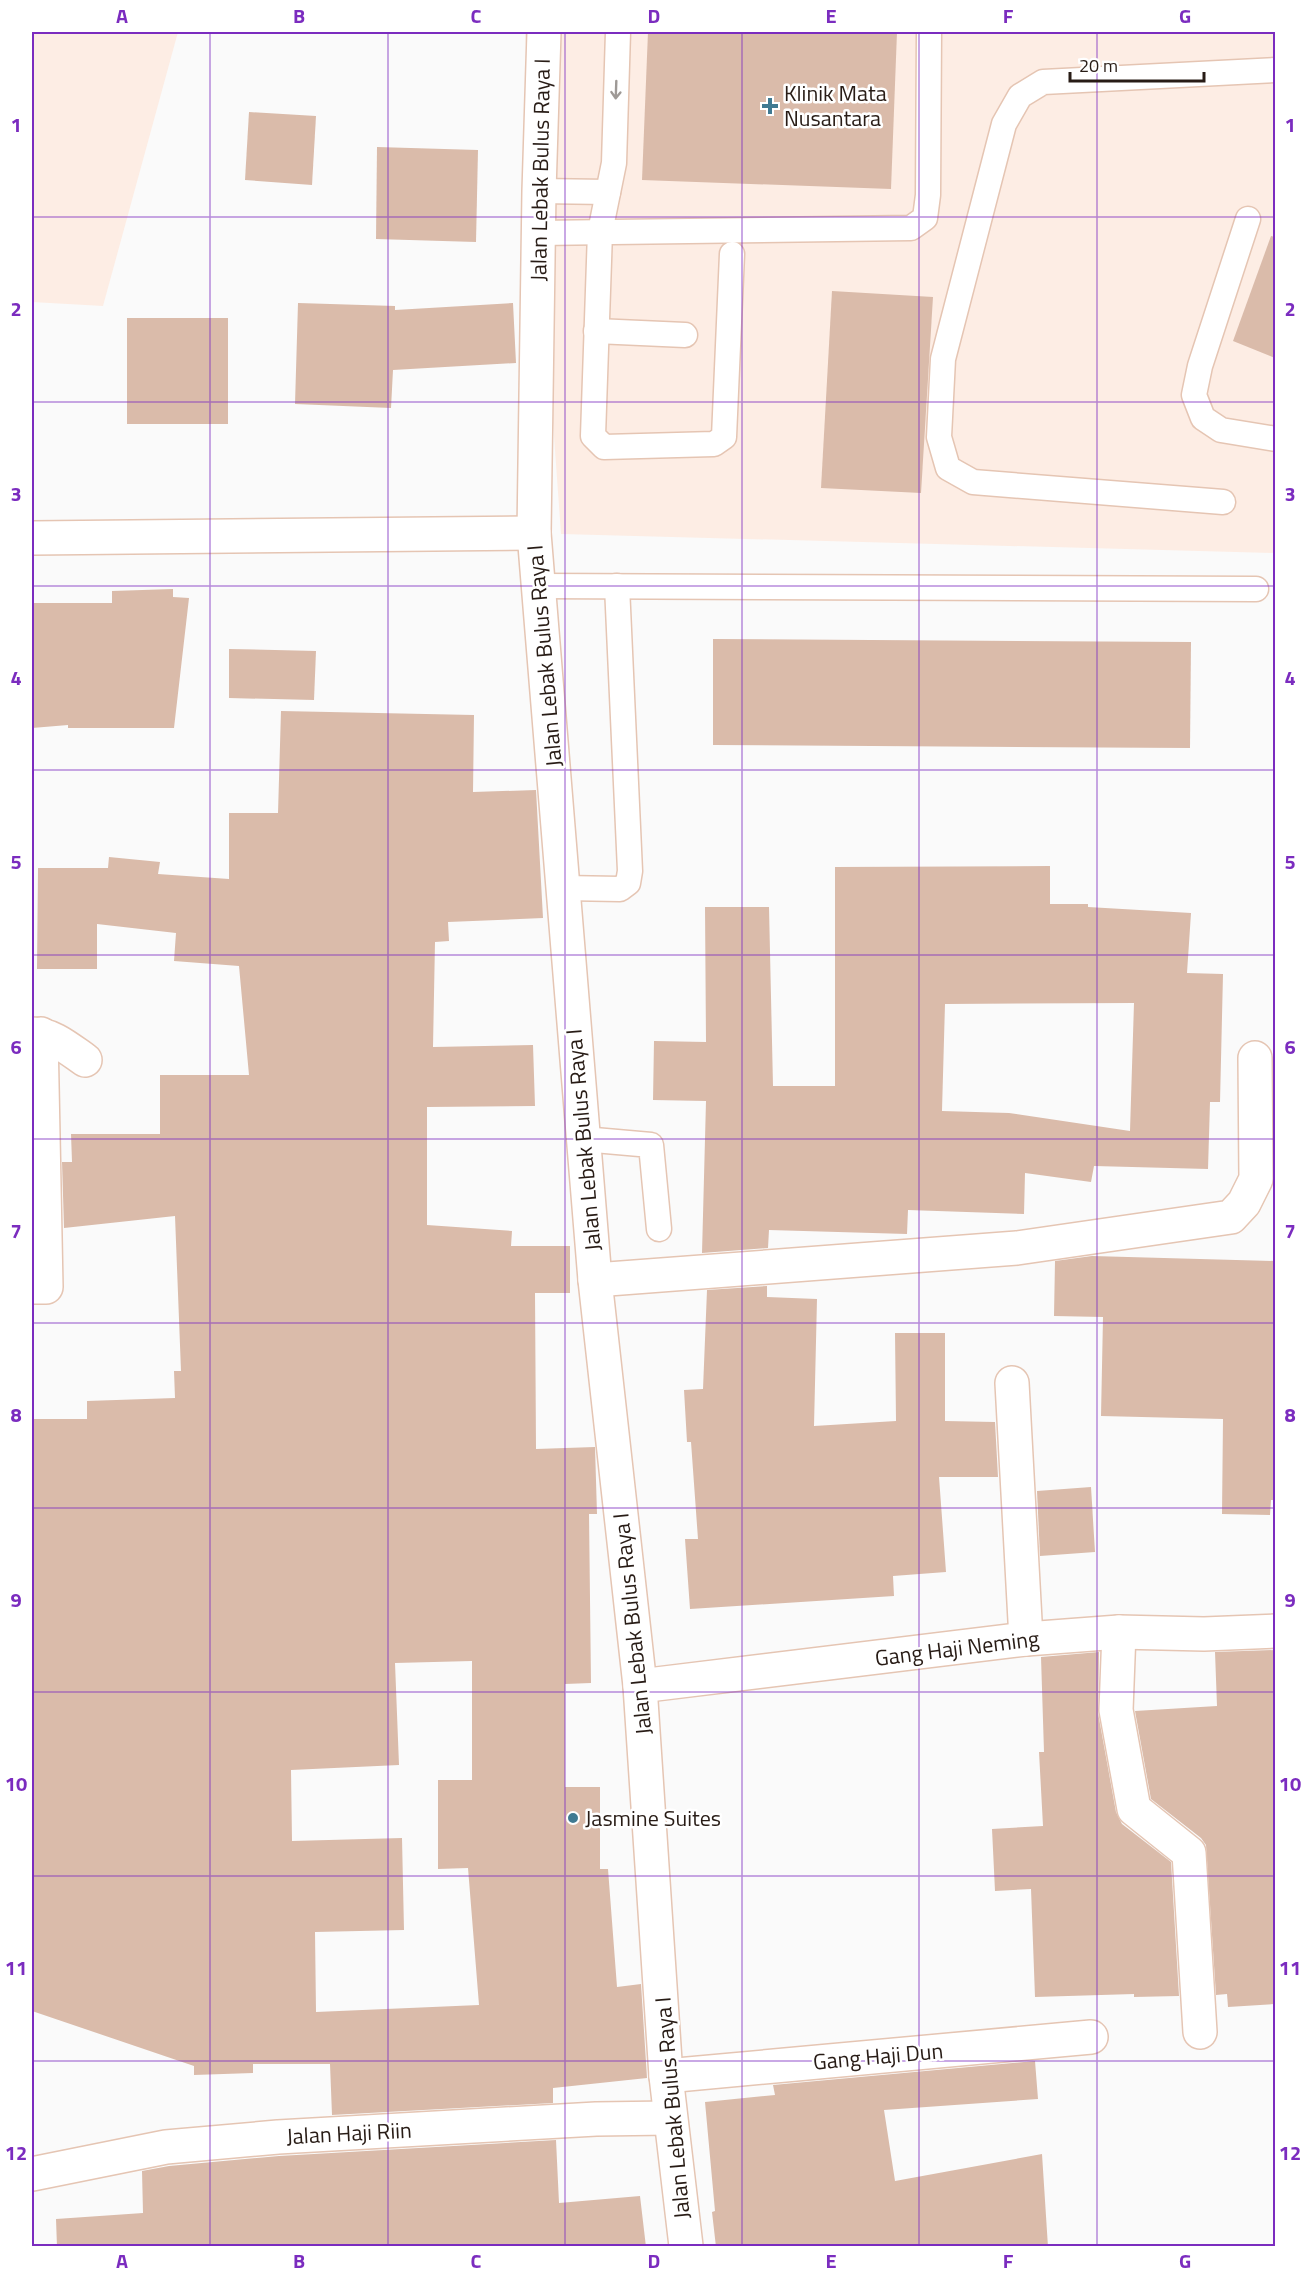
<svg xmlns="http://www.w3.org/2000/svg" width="1307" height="2278" viewBox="0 0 1307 2278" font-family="'Titillium Web',sans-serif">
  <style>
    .built { fill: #fdede4 }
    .building { fill: #dabbaa; fill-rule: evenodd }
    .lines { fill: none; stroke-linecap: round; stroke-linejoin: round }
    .service-casing { stroke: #e5c5b3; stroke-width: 27 }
    .minor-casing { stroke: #e5c5b3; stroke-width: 36 }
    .service { stroke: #fff; stroke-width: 24 }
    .minor { stroke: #fff; stroke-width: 33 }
    .oneway { stroke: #9e9996 }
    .grid { fill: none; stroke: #7b2cbf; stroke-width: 1.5; stroke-opacity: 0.55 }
    .poi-dot { fill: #3f7a92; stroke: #fff; stroke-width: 2 }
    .labels { text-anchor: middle; stroke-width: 5; stroke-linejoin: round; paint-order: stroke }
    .poi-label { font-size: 22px; fill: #281c16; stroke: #fff; text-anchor: start }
    .street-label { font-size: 22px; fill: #281c16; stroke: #fff }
    .neatline { fill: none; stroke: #7b2cbf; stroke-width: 2 }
    .grid-label { font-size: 20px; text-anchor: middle; font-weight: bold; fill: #7b2cbf }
  </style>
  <rect width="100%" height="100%" fill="#fafafa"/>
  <g class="built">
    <path d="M32,32H178L103,306L32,302Z"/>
    <path d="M525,32L1275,33V553L561,534Z"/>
  </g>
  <g class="building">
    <path d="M648,32H897L891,189L642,180Z"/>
    <path d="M249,112L316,116L312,185L245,180Z"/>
    <path d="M377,147L478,150L476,242L376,239Z"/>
    <path d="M1271,236L1275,237V358L1233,341Z"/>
    <path d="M832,291L933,297L921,493L821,488Z"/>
    <path d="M298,303L395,306V310L513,303L516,363L393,370L391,408L295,404Z"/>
    <rect x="127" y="318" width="101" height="106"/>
    <path d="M173,589V597L189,598L174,728H68V725L32,728V603H112V591Z"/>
    <path d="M713,639L1191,642L1190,748L713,745Z"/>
    <path d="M229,649L316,651L314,700L229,698Z"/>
    <path d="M281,711L474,715L473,792L536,790L543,918L448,922L449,941L435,942L433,1047L533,1045L535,1106L427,1107V1225L512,1231L511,1246H570V1293H535L536,1449L595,1447L597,1514H589L591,1683L565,1684V1787H600V1869H608L617,1987L641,1984L647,2078L553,2088V2103L332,2115L330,2064H253V2073L194,2075V2066L32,2011V1419H87V1401L175,1398L174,1371H181L175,1216L64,1228L62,1162H72L71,1134H160V1075H249L239,966L174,961L176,933L97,924V969H37L38,868H108L109,857L160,862L158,874L229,879V813H278ZM472,1661V1780H438V1869L468,1868L479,2005L316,2012L315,1932L404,1930L402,1838L292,1841L291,1770L399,1765L395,1663Z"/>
    <path d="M1050,866V904H1088V907L1191,913L1187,973L1223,974L1220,1102H1210L1208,1169L1094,1166L1091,1182L1025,1173L1024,1214L908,1210L907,1234L769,1230L768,1248L702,1253L706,1101L653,1100L654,1041L706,1042L705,907H769L773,1086H835V867ZM1134,1003L1130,1131L1009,1113L942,1111L945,1004Z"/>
    <path d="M1092,1256L1275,1261V1500H1271L1270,1515L1222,1514L1223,1419L1101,1416L1103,1317L1054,1316L1055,1261Z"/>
    <path d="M767,1286V1297L817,1299L814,1426L896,1421L895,1333H945V1421L995,1422L998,1477H939L946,1572L893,1576L894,1596L690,1609L685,1539H698L691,1442H687L684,1390L703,1389L707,1290Z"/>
    <path d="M1091,1487L1095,1552L1040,1556L1037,1491Z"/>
    <path d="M1275,1650V2004L1228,2007L1227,1994L1216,1995L1206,1845L1201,1838L1151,1799L1135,1711L1217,1706L1215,1652Z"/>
    <path d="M1099,1652L1098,1713L1116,1812L1122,1824L1171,1862L1179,1996L1134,1997V1994L1035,1997L1031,1889L995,1891L992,1829L1043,1826L1039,1752H1044L1041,1657Z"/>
    <path d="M1035,2061L1038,2099L884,2110L895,2181L1042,2154L1048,2247H716L712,2212L715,2211L705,2102L775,2095L773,2085Z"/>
    <path d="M556,2140L559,2203L640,2196L646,2247H57L56,2219L143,2213L142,2171L169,2166L279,2156Z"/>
  </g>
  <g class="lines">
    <g class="service-casing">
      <g id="service">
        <path d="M618,32L614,163L600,232L593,436L604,447L714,444L724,437L732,254"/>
        <path d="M539,191L608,192"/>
        <path d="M1248,219L1200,366L1194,395L1203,418L1221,430L1276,439"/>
        <path d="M538,233L911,228L925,218L928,195L929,32"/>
        <path d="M596,331L685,335"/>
        <path d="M1223,502L973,482L948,468L939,437L943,359L1004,124L1020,96L1043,82L1276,70"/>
        <path d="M539,586L1256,589"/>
        <path d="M563,888L620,889L628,883L630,871L617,586"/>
        <path d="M583,1139L651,1145L659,1229"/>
      </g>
    </g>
    <g class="minor-casing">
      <g id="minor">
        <path d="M544,32L539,191L534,533L595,1280L640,1686L666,2076L686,2246"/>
        <path d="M32,538L534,533"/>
        <path d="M32,1034C52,1034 69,1049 85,1060"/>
        <path d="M595,1280L1017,1248L1231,1217L1244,1203L1256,1179L1255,1058"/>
        <path d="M32,1287H46L41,1034"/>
        <path d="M1012,1383L1026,1639"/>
        <path d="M1119,1632L1116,1710L1134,1809L1189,1853L1200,2032"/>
        <path d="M640,1686L1026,1639L1119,1632L1204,1634L1276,1631"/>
        <path d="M666,2076L1091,2037"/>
        <path d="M32,2174L166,2147L278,2137L596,2119L670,2118"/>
      </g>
    </g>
    <use href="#service" class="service"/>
    <use href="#minor" class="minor"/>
  </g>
  <defs><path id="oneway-shaft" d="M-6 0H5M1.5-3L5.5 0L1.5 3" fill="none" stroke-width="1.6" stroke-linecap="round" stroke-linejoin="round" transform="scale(1.5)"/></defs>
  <use class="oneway" href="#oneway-shaft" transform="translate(616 90) rotate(92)"/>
  <path class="grid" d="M210,32V2246M388,32V2246M565,32V2246M742,32V2246M919,32V2246M1097,32V2246M32,217H1276M32,402H1276M32,586H1276M32,770H1276M32,955H1276M32,1139H1276M32,1323H1276M32,1508H1276M32,1692H1276M32,1876H1276M32,2061H1276"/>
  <g class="poi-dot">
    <path d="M767 97h6v6h6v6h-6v6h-6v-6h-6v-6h6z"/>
    <circle cx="573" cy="1818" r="6"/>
  </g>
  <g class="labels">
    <g class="poi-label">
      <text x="784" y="101">Klinik Mata<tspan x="784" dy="25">Nusantara</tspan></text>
      <text x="585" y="1826">Jasmine Suites</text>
    </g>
    <g class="street-label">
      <text transform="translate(540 170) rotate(-89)" y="8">Jalan Lebak Bulus Raya I</text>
      <text transform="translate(544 656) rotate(-95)" y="8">Jalan Lebak Bulus Raya I</text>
      <text transform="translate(583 1140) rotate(-95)" y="8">Jalan Lebak Bulus Raya I</text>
      <text transform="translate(632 1624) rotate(-96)" y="8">Jalan Lebak Bulus Raya I</text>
      <text transform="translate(957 1648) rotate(-7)" y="8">Gang Haji Neming</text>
      <text transform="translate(878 2056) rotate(-5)" y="8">Gang Haji Dun</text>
      <text transform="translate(672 2108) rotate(-95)" y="8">Jalan Lebak Bulus Raya I</text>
      <text transform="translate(349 2133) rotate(-3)" y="8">Jalan Haji Riin</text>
    </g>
  </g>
  <rect width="1307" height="2278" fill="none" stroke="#ffffff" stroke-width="66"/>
  <path d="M1070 72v9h134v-9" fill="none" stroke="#281c16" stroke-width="3"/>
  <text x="1079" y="72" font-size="18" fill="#281c16" stroke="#ffffff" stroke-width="4.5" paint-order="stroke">20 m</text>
  <rect x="33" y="33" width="1241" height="2212" class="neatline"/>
  <g class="grid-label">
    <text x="122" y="23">A</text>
    <text x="299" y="23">B</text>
    <text x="476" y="23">C</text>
    <text x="654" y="23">D</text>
    <text x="831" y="23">E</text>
    <text x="1008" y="23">F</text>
    <text x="1185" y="23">G</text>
    <text x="16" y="132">1</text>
    <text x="1290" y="132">1</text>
    <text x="16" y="316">2</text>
    <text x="1290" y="316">2</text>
    <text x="16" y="501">3</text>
    <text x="1290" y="501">3</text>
    <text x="16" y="685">4</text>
    <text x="1290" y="685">4</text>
    <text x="16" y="869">5</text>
    <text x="1290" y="869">5</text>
    <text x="16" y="1054">6</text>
    <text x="1290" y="1054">6</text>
    <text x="16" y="1238">7</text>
    <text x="1290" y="1238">7</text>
    <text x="16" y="1422">8</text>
    <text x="1290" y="1422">8</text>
    <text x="16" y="1607">9</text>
    <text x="1290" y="1607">9</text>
    <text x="16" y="1791">10</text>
    <text x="1290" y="1791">10</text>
    <text x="16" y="1975">11</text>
    <text x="1290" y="1975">11</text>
    <text x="16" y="2160">12</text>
    <text x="1290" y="2160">12</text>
    <text x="122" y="2268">A</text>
    <text x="299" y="2268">B</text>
    <text x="476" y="2268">C</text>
    <text x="654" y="2268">D</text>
    <text x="831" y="2268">E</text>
    <text x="1008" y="2268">F</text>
    <text x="1185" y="2268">G</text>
  </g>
</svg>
